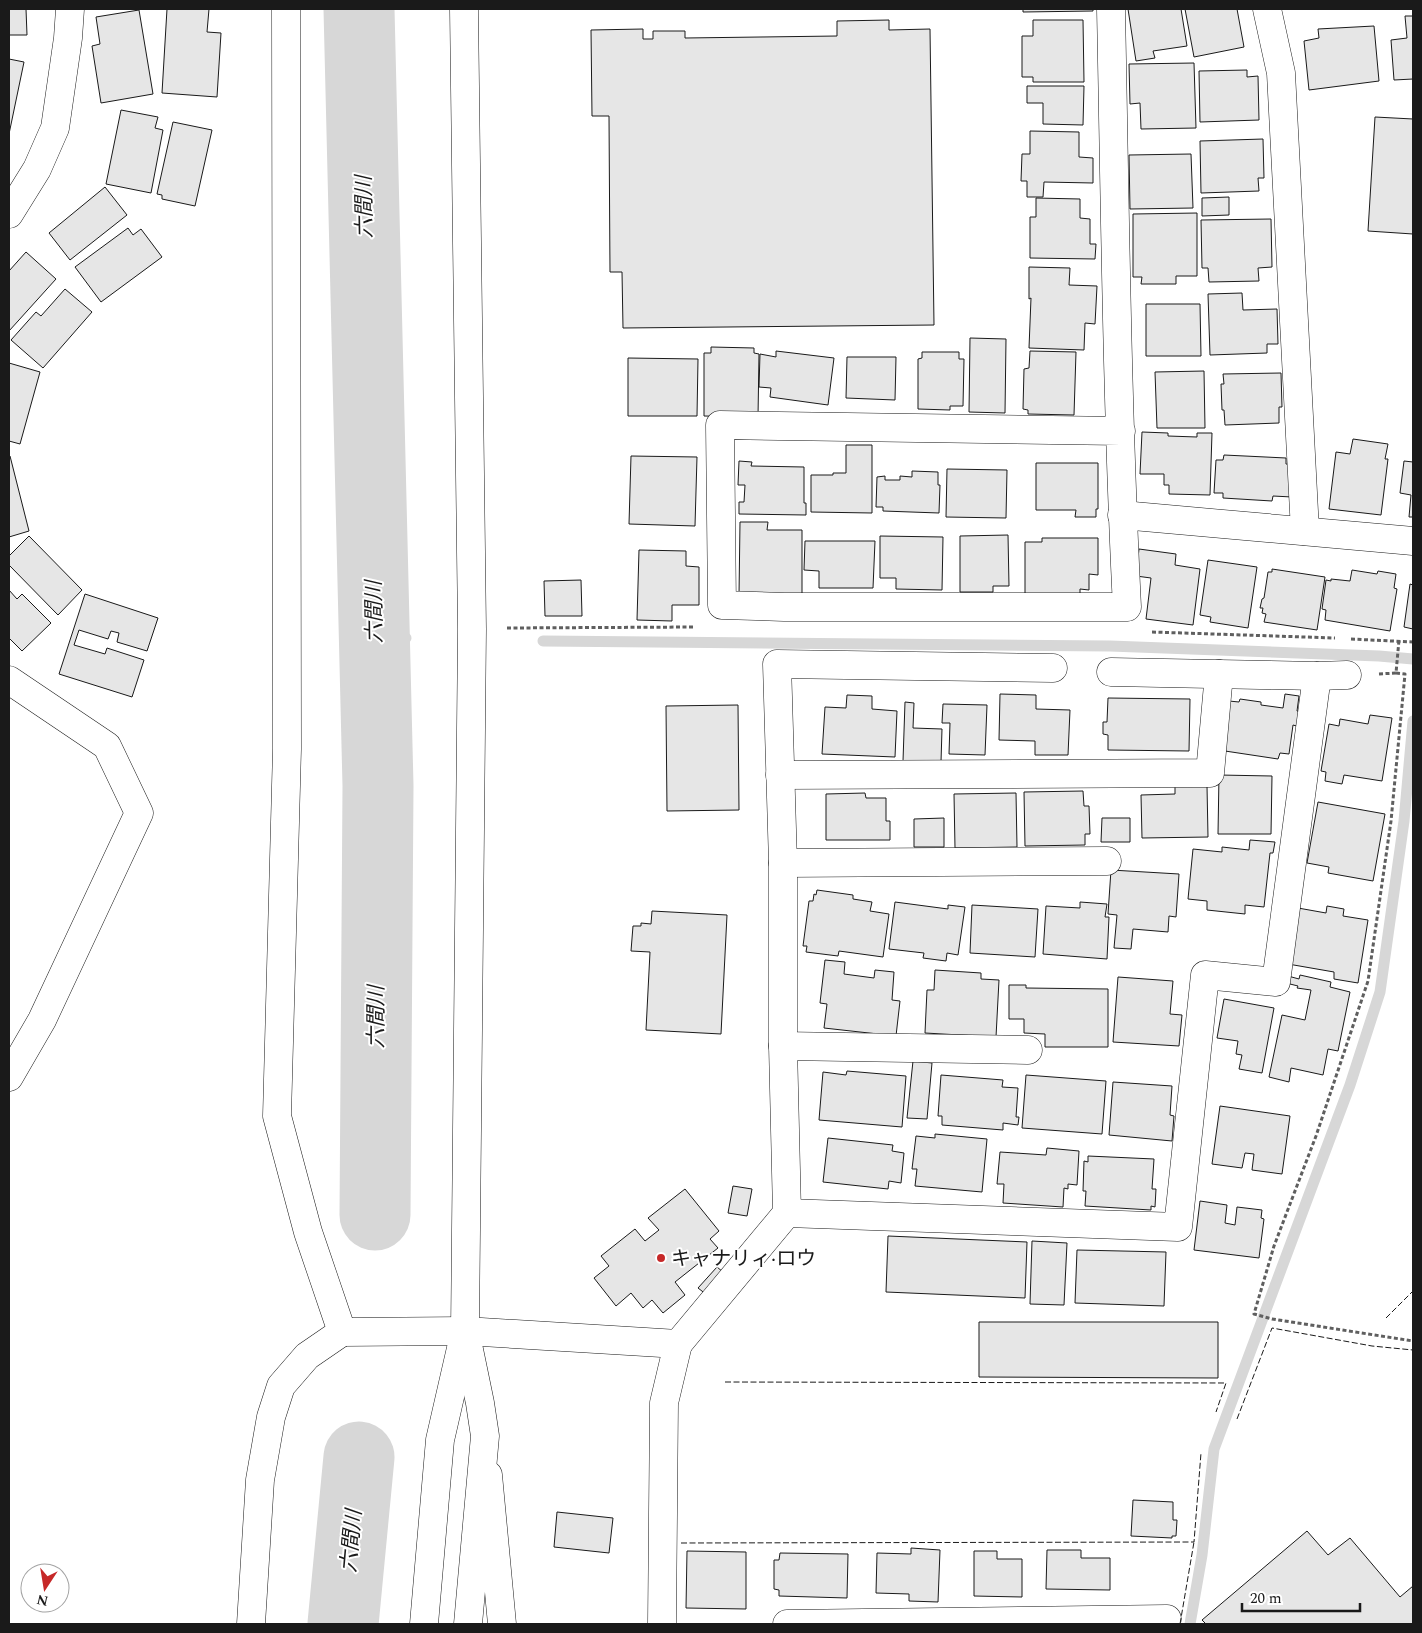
<svg xmlns="http://www.w3.org/2000/svg" width="1422" height="1633" viewBox="0 0 1422 1633" font-family="Spectral,'Noto Sans JP',serif">
  <style>
    .lines { fill: none; stroke-linecap: round; stroke-linejoin: round }
    .stream { stroke: #d7d7d7; stroke-width: 11 }
    .river { stroke: #d7d7d7; stroke-width: 71 }
    .building { fill: #e6e6e6; stroke: #1a1a1a }
    .street-casing { stroke: #1a1a1a; stroke-width: 29 }
    .secondary-casing { stroke: #1a1a1a; stroke-width: 29 }
    .path { stroke: #5f5f5f; stroke-width: 3; stroke-dasharray: 4 2.5; stroke-linecap: butt }
    .street { stroke: #fff; stroke-width: 28 }
    .secondary { stroke: #fff; stroke-width: 28 }
    .fence { stroke: #1a1a1a; stroke-width: 1; stroke-dasharray: 6 2.5; stroke-linecap: butt }
    .poi-dot { fill: #c62828; stroke: #fff; stroke-width: 2 }
    .labels { text-anchor: middle; stroke-width: 4; stroke-linejoin: round; paint-order: stroke }
    .poi-label { font-size: 20px; fill: #1a1a1a; stroke: #fff; text-anchor: start }
    .water-label { font-size: 21px; font-style: italic; fill: #1a1a1a; stroke: #fff }
  </style>
  <rect width="100%" height="100%" fill="#fff"/>
  <g class="lines">
    <g class="stream">
      <path d="M374,637L406,638"/>
      <path d="M543,641L1110,646L1379,656L1413,659"/>
      <path d="M1190,1624L1202,1555L1214,1449L1350,1085L1380,992L1404,821L1413,721"/>
    </g>
    <g class="river">
      <path d="M359,9L378,786L375,1215"/>
      <path d="M343,1624L359,1457"/>
    </g>
  </g>
  <g class="building">
    <path d="M9,9H26L27,35H9Z"/>
    <path d="M167,9H209L207,32L221,33L217,97L162,93Z"/>
    <path d="M1023,9H1093V11L1023,12Z"/>
    <path d="M1128,9H1181L1187,46L1153,51L1155,58L1136,61Z"/>
    <path d="M1185,9H1237L1244,47L1194,57Z"/>
    <path d="M139,10L153,94L101,103L92,46L100,44L96,17Z"/>
    <path d="M1405,16H1413V79L1394,80L1391,40L1407,38Z"/>
    <path d="M889,20V30L930,29L934,325L623,328L622,272H610L609,116H592L591,30L643,29V39H653V31H685V38L837,36V21Z"/>
    <path d="M1033,20H1083L1084,82H1033V77H1022V36H1033Z"/>
    <path d="M1374,26L1379,81L1309,90L1304,41L1319,38L1318,29Z"/>
    <path d="M9,59L24,62L9,134Z"/>
    <path d="M1194,63L1196,128L1141,129L1140,103L1130,104L1129,64Z"/>
    <path d="M1247,70V77L1258,76L1259,120L1200,122L1199,71Z"/>
    <path d="M1027,86H1084L1083,125L1043,124V103H1027Z"/>
    <path d="M121,110L158,117L155,128L163,130L151,193L106,184Z"/>
    <path d="M1375,117L1413,119V234L1368,231Z"/>
    <path d="M173,122L212,130L195,206L162,199V195L157,194Z"/>
    <path d="M1030,131L1079,132V157L1093,158V183L1044,182L1043,197H1027V181H1021L1022,154H1030Z"/>
    <path d="M1263,139L1264,178H1258L1259,191L1201,193L1200,141Z"/>
    <path d="M1191,154L1193,208L1130,209L1129,155Z"/>
    <path d="M105,187L127,215L70,260L49,233Z"/>
    <path d="M1229,197V215L1202,216V198Z"/>
    <path d="M1036,198L1080,199V218L1090,219V244H1096L1095,259L1030,258V217H1036Z"/>
    <path d="M1197,213V276H1176V284H1141L1142,277H1133V214Z"/>
    <path d="M1271,219L1272,267L1258,268L1259,281L1209,282L1208,268H1202L1201,220Z"/>
    <path d="M128,228L133,235L141,229L162,257L101,302L75,267Z"/>
    <path d="M26,252L56,279L9,331V271Z"/>
    <path d="M1029,267L1070,268L1069,285L1097,286L1095,324L1085,323L1084,350L1029,348L1031,298L1029,299Z"/>
    <path d="M65,289L92,312L43,368L11,340L36,312L41,316Z"/>
    <path d="M1242,293L1243,310L1277,309L1278,344H1267V353L1210,355L1208,294Z"/>
    <path d="M1146,304H1200L1201,356H1146Z"/>
    <path d="M970,338L1006,339L1005,413L969,412Z"/>
    <path d="M711,347L754,348V353L759,354L758,417L704,416V353H711Z"/>
    <path d="M776,351L834,358L828,405L770,397L771,388L759,387L760,354L776,357Z"/>
    <path d="M1030,351L1076,352L1074,415L1028,414V410L1023,409L1024,369L1029,368Z"/>
    <path d="M922,352H959V359H964L963,406H950V410L918,409V359L922,358Z"/>
    <path d="M847,357H896L895,400L846,398Z"/>
    <path d="M628,358L698,359L697,416H628Z"/>
    <path d="M9,363L40,372L20,444L9,441Z"/>
    <path d="M1204,371L1205,428H1157L1155,372Z"/>
    <path d="M1281,373L1282,407H1279V423L1225,425L1224,410H1222L1221,384H1224L1223,374Z"/>
    <path d="M1142,432L1168,433V436L1197,437V433H1212L1210,495L1169,494V485H1164V474H1140Z"/>
    <path d="M1353,439L1388,444L1385,459H1388L1381,515L1329,509L1336,452L1350,454Z"/>
    <path d="M846,445H872V513L811,512V475H833V473H846Z"/>
    <path d="M1224,455L1286,458V464L1293,465L1292,497L1273,496L1272,501L1223,498V493H1214L1216,460H1223Z"/>
    <path d="M10,456L29,531L9,537V457Z"/>
    <path d="M631,456L697,457L695,526L629,524Z"/>
    <path d="M739,461L752,462L751,466L804,467V503H806V515L739,514V502H744L745,485H738Z"/>
    <path d="M1404,461L1413,462V517H1409L1411,495L1400,493Z"/>
    <path d="M1036,463H1098V509H1096V517H1075L1076,510H1036Z"/>
    <path d="M947,469L1007,470L1006,518L946,517Z"/>
    <path d="M912,471L938,472V485H940L939,513L883,511V507H876L877,477L885,476V480H900V476L912,477Z"/>
    <path d="M740,522H768L767,530H802V596L739,595Z"/>
    <path d="M1008,535L1009,586H993V592H960V536Z"/>
    <path d="M29,536L82,590L58,615L9,565V556Z"/>
    <path d="M880,536L943,537L942,590L896,589V578H880Z"/>
    <path d="M1042,538H1098V575L1089,574V590L1080,589V596H1025V542H1042Z"/>
    <path d="M805,541H875L873,588H819V571L804,570Z"/>
    <path d="M1139,549L1176,554L1175,565L1200,569L1193,625L1146,619L1151,578L1136,576Z"/>
    <path d="M639,550L686,551V566L699,567V605H672V621L637,620Z"/>
    <path d="M1208,560L1257,567L1248,628L1210,622L1211,617L1200,615Z"/>
    <path d="M1272,569L1325,577L1317,630L1264,622L1266,614L1262,613L1263,608H1260L1262,599L1264,598L1268,572H1272Z"/>
    <path d="M1352,570L1377,574L1378,571L1396,574L1394,588L1397,589L1390,631L1325,620L1326,610L1322,609L1326,580L1331,581V579L1350,581Z"/>
    <path d="M581,580L582,616H545L544,581Z"/>
    <path d="M1410,584L1413,585V629L1404,627Z"/>
    <path d="M9,590L17,599L22,594L51,623L22,651L9,638Z"/>
    <path d="M85,594L158,618L147,651L117,642L119,633L111,631L108,639L79,630L74,645L105,654L107,648L144,660L132,697L59,674Z"/>
    <path d="M1000,694L1036,695V709L1070,710L1068,755H1035V741L999,740Z"/>
    <path d="M1285,694L1299,696L1297,711L1303,712L1300,727L1293,725L1289,754L1280,753L1278,759L1225,751L1229,701L1239,702L1240,699L1261,702V705L1283,708Z"/>
    <path d="M847,695L872,696V709L897,711L895,757L822,754L825,707L846,708Z"/>
    <path d="M1108,698L1190,699L1189,751L1108,750V735L1103,734V722H1107Z"/>
    <path d="M905,702L914,703L913,728L942,729L941,762L903,761Z"/>
    <path d="M943,704L987,705L985,755L949,754L950,723H942Z"/>
    <path d="M738,705L739,810L667,811L666,706Z"/>
    <path d="M1370,715L1392,718L1382,781L1344,775L1342,784L1325,781L1326,772L1321,771L1329,724L1339,726L1340,719L1368,724Z"/>
    <path d="M1219,775L1272,776L1271,834H1218Z"/>
    <path d="M1175,786H1207L1208,837L1142,838L1141,795L1175,794Z"/>
    <path d="M1083,791L1084,806H1089L1090,834H1085V845L1025,846L1024,792Z"/>
    <path d="M865,793L866,798H886V821H890V840H826V794Z"/>
    <path d="M1016,793L1017,847L955,848L954,794Z"/>
    <path d="M1318,802L1385,814L1373,881L1328,873L1329,867L1307,863Z"/>
    <path d="M944,818V847H914V819Z"/>
    <path d="M1102,818H1130V842H1101Z"/>
    <path d="M1250,840L1275,842L1273,853H1270L1264,907L1245,905V914L1207,910V901L1188,899L1193,849L1222,852V847L1249,850Z"/>
    <path d="M1111,870L1179,874L1176,917L1169,916L1168,932L1133,929L1131,949L1114,948L1117,915L1108,914Z"/>
    <path d="M817,890L853,895V899L872,902L870,911L889,914L883,957L839,951L838,956L806,952L807,946H803L809,901H813L814,894L816,895Z"/>
    <path d="M895,902L948,909V905L965,907L958,955L947,953L946,961L923,958L924,953L889,949Z"/>
    <path d="M1080,902L1107,904L1105,917H1109L1107,959L1043,954L1046,906L1080,908Z"/>
    <path d="M972,905L1038,909L1035,957L970,953Z"/>
    <path d="M1327,906L1344,909L1343,916L1368,920L1358,983L1334,979V972L1288,964L1298,908L1326,913Z"/>
    <path d="M652,911L727,915L721,1034L646,1030L650,952L631,951L633,926H641V923L651,924Z"/>
    <path d="M825,960L845,962L844,974L874,978L875,970L894,972L892,1000L900,1001L896,1036L824,1028L827,1004L820,1003Z"/>
    <path d="M935,970L981,973V979L999,980L996,1037L925,1033L927,990H934Z"/>
    <path d="M1300,975L1331,982L1330,987L1350,992L1338,1051L1328,1049L1323,1075L1291,1068L1289,1082L1269,1077L1282,1015L1305,1020L1311,990L1297,988L1298,986L1286,983L1288,976L1299,979Z"/>
    <path d="M1118,977L1173,981L1170,1014L1182,1015L1179,1046L1113,1042Z"/>
    <path d="M1009,985H1026V988L1108,989V1047H1045V1034L1024,1033V1019H1009Z"/>
    <path d="M1224,999L1274,1008L1262,1073L1239,1069L1242,1055L1236,1054L1238,1041L1217,1038Z"/>
    <path d="M913,1061L932,1063L927,1119L907,1118Z"/>
    <path d="M847,1071L906,1076L902,1127L819,1120L823,1072L846,1075Z"/>
    <path d="M941,1075L1003,1080L1002,1087L1018,1088L1016,1117H1019L1018,1125L1003,1123V1130L942,1125V1116H938Z"/>
    <path d="M1026,1075L1106,1081L1102,1134L1022,1128Z"/>
    <path d="M1113,1082L1172,1086L1170,1115L1174,1116L1172,1141L1109,1135Z"/>
    <path d="M1220,1106L1290,1116L1282,1174L1252,1170L1254,1154L1245,1153L1242,1168L1212,1164Z"/>
    <path d="M935,1134L987,1139L982,1192L915,1186L917,1169H912L916,1136L935,1138Z"/>
    <path d="M828,1138L893,1145L892,1151L904,1153L901,1183L889,1181L888,1189L823,1182Z"/>
    <path d="M1047,1148L1079,1151L1077,1185L1068,1184V1189L1064,1188L1063,1207L1003,1203L1004,1184H997L1000,1152L1046,1155Z"/>
    <path d="M1088,1156L1154,1159L1152,1189H1156L1155,1207L1151,1206V1210L1085,1206L1086,1191H1083L1084,1161L1088,1162Z"/>
    <path d="M733,1186L752,1189L747,1216L728,1213Z"/>
    <path d="M685,1189L719,1231L710,1239L718,1248L675,1282L685,1295L663,1313L652,1300L643,1308L631,1293L616,1306L594,1278L609,1266L601,1256L635,1229L645,1241L659,1230L648,1218Z"/>
    <path d="M1200,1201L1227,1205L1225,1223L1235,1225L1237,1207L1262,1210L1261,1218L1264,1219L1259,1258L1194,1250Z"/>
    <path d="M888,1236L1027,1242L1025,1298L886,1292Z"/>
    <path d="M1032,1241L1067,1243L1064,1305L1030,1304Z"/>
    <path d="M1077,1250L1166,1252L1164,1306L1075,1303Z"/>
    <path d="M717,1267L729,1277L711,1298L698,1288Z"/>
    <path d="M979,1322H1218V1378L979,1377Z"/>
    <path d="M1133,1500L1173,1502V1520H1177L1176,1536H1172V1538L1131,1536Z"/>
    <path d="M557,1512L613,1518L609,1553L554,1547Z"/>
    <path d="M1307,1531L1328,1555L1350,1538L1400,1597L1413,1586V1624H1206L1202,1620Z"/>
    <path d="M911,1548L940,1550L938,1602L909,1601V1594L876,1593L877,1553L911,1554Z"/>
    <path d="M1047,1550H1081V1558H1110V1590L1046,1589Z"/>
    <path d="M687,1551L746,1552V1609L686,1608Z"/>
    <path d="M974,1551H997V1559H1022V1597L974,1596Z"/>
    <path d="M780,1553L848,1554L847,1598L779,1596V1590L774,1589V1560H779Z"/>
  </g>
  <g class="lines">
    <g class="street-casing">
      <g id="street">
        <path d="M1111,9C1115,208 1117,408 1127,607H784L722,605L720,425L1121,431"/>
        <path d="M1267,9L1281,73L1305,531"/>
        <path d="M9,214L37,169L55,128L68,38L70,9"/>
        <path d="M1122,515L1413,541"/>
        <path d="M1111,672L1317,676L1347,675"/>
        <path d="M9,680L107,746L139,813L42,1020L9,1077"/>
        <path d="M780,775L1210,773L1219,674"/>
        <path d="M783,863L1107,861"/>
        <path d="M783,1046L1028,1050"/>
        <path d="M787,1213L1178,1227L1205,975L1276,982L1317,676"/>
        <path d="M342,1332L465,1331L678,1344L787,1213L783,1046V863L777,664L1053,668"/>
        <path d="M488,1475L502,1624"/>
        <path d="M662,1624L664,1403L678,1344"/>
        <path d="M787,1624L1167,1619"/>
      </g>
    </g>
    <g class="secondary-casing">
      <g id="secondary">
        <path d="M467,1340L480,1403L485,1436L468,1624"/>
        <path d="M251,1624L260,1480L271,1417L281,1386L307,1356L342,1332L308,1232L277,1116L287,749L286,9"/>
        <path d="M424,1624L440,1440L465,1331L472,629L464,9"/>
      </g>
    </g>
    <g class="path">
      <path d="M507,628L695,627"/>
      <path d="M1152,632L1335,638"/>
      <path d="M1351,639L1413,642"/>
      <path d="M1396,673L1405,674L1391,821L1368,981L1316,1136L1274,1246L1254,1314L1272,1319L1413,1341"/>
      <path d="M1379,674L1396,673L1399,640"/>
    </g>
    <use href="#street" class="street"/>
    <use href="#secondary" class="secondary"/>
    <g class="fence">
      <path d="M1386,1318L1413,1291"/>
      <path d="M725,1382L1226,1383L1216,1412"/>
      <path d="M1237,1419L1272,1328L1372,1346L1413,1350"/>
      <path d="M681,1543L1194,1542L1201,1453"/>
      <path d="M1180,1624L1194,1542"/>
    </g>
  </g>
  <circle class="poi-dot" cx="661" cy="1258" r="5"/>
  <g class="labels">
    <g class="poi-label">
      <text x="671" y="1265">キャナリィ·ロウ</text>
    </g>
    <g class="water-label">
      <text transform="translate(364 207) rotate(-91)" y="7">六間川</text>
      <text transform="translate(374 612) rotate(-91)" y="7">六間川</text>
      <text transform="translate(376 1017) rotate(-90)" y="7">六間川</text>
      <text transform="translate(351 1541) rotate(-85)" y="7">六間川</text>
    </g>
  </g>
  <rect width="1422" height="1633" fill="none" stroke="#1a1a1a" stroke-width="20"/>
  <g transform="translate(45 1588) rotate(192)"><circle r="24" fill="#ffffff" stroke="#a3a3a3"/>
  <path d="M0-4L9 19L0 12L-9 19Z" fill="#c62828"/>
  <text y="-8" font-size="14" font-weight="bold" text-anchor="middle" fill="#1a1a1a">N</text>
  </g>
  <path d="M1242 1603v8h118v-8" fill="none" stroke="#1a1a1a" stroke-width="2.5"/>
  <text x="1250" y="1603" font-size="15" fill="#1a1a1a" stroke="#ffffff" stroke-width="4" paint-order="stroke">20 m</text>
</svg>
